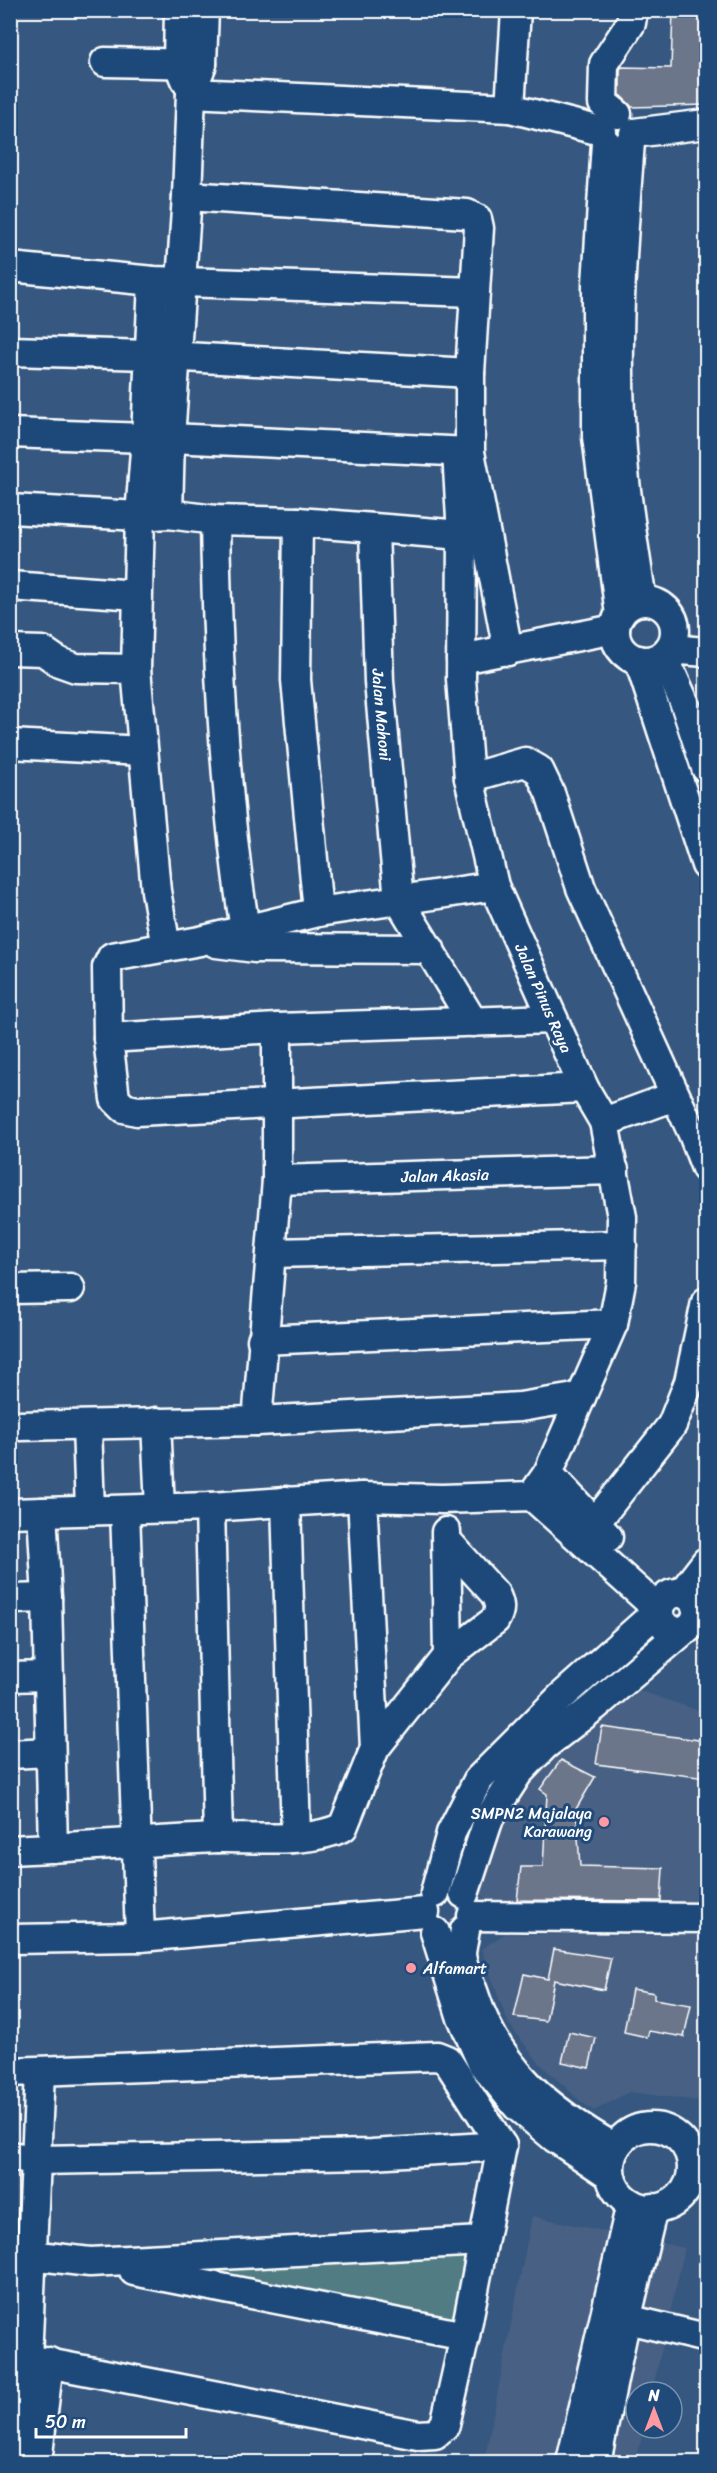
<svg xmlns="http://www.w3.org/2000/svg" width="717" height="2473" viewBox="0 0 717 2473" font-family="Sriracha,sans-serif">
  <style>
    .built { fill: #466083 }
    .green { fill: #517c84; stroke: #a8bec2; stroke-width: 1.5 }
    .building { fill: #6c768b; stroke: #fff; stroke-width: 1.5 }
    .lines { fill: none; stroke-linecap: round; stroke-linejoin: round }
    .minor-casing { stroke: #fff; stroke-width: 33 }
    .minor { stroke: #1f4a7a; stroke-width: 28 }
    .poi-dot { fill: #ff9aa2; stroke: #1f4a7a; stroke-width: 2 }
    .labels { text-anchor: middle; stroke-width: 6; stroke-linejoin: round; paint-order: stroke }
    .street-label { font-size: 16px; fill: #fff; stroke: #1f4a7a }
    .poi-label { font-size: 16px; fill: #fff; stroke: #1f4a7a; text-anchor: end }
  </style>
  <rect width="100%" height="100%" fill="#36577f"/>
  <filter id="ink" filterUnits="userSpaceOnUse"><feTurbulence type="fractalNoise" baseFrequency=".0167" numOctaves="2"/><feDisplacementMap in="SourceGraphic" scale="12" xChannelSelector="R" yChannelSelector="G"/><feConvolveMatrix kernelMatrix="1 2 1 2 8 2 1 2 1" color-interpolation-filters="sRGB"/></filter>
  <g filter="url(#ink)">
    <g class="built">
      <path d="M638,1690L706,1713V1911L487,1909L477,1882L485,1851L532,1774Z"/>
      <path d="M504,1934L706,1935V2111L698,2101L629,2092L594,2111L580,2101L539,2063L508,2023L481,1949Z"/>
      <path d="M532,2216L685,2248L652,2392H636V2428H644L636,2462H484Z"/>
    </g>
    <path class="green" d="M468,2248L451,2326L128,2264Z"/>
    <g class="building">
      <path d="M673,10H706V105L632,107L620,95V69L622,67L671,68Z"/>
      <path d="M602,1727L706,1741V1778L596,1764Z"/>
      <path d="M561,1760L595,1777L576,1809L580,1866L663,1868L661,1901L517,1900L521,1867H543L547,1794L540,1789Z"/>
      <path d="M554,1949L611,1958L604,1990L554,1980L546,2021L514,2017L524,1974L548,1979Z"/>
      <path d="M632,1989L654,1993V1999L691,2005L684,2037L649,2031L647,2037L624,2032Z"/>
      <path d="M569,2032L596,2038L589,2068L562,2062Z"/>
    </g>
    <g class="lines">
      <g class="minor-casing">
        <g id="minor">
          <path d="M179,10L178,63L185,80"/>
          <path d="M105,62L202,64"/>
          <path d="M191,93L510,108L601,131"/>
          <path d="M510,108L516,10"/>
          <path d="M617,114L603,103L604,64L631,23L633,10"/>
          <path d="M634,133L706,124"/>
          <path d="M630,142C623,233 616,324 620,415C622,478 633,540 642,601"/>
          <path d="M606,143L597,284V437L620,615"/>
          <path d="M187,196L467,214L477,219L479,228L470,373V452L508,651"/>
          <path d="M10,267L153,281L475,292"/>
          <path d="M153,281L146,438L140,516L136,669L156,891L166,947"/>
          <path d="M10,351L149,355L470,373"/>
          <path d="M10,433L146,438"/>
          <path d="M170,438L470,452"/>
          <path d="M10,509L140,516L168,514L215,520L298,522L462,535"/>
          <path d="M168,514L170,438L187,196L191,93L202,64L204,10"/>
          <path d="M215,520C217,657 224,794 245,930"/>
          <path d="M298,522L296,680L318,912"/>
          <path id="s1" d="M374,529L379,682L399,900L473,1022"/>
          <path d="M10,586L137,595"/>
          <circle cx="645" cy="631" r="30"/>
          <path d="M669,649L706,652"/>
          <path d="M10,650L43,651L59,662L76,668L136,669"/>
          <path d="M663,655L685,704L706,768"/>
          <path d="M461,659L615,629"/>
          <path d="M639,660L706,865"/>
          <path d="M10,744L143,751"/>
          <path d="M469,778L525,762L539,770L550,793L581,888L693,1134L706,1168"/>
          <path d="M494,886L318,912L200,941L112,957L107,967L108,1038L115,1099L124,1108L137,1111L584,1088"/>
          <path d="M216,943L255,948L430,949"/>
          <path d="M108,1038L277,1028L553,1019"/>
          <path d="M604,1122L675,1096"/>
          <path id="s2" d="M277,1180L614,1170"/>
          <path d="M272,1253L622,1245"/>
          <path d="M10,1289L70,1288"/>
          <path d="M262,1340L613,1324"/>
          <path d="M257,1421L277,1180V1028"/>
          <path d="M156,1422L160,1508"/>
          <path d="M19,1426L257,1421L520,1407L581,1397"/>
          <path d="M87,1426L90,1510"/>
          <path d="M548,1473L608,1537"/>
          <path d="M362,1497L375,1748"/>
          <path d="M286,1501L296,1836"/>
          <path d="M210,1507L218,1838"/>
          <path d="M125,1510L140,1937"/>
          <path d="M42,1512L47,1598L53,1848"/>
          <path d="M10,1513L210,1507L362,1497L442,1499L532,1496L548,1473L613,1324L621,1282L622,1217L604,1122L584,1088L494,886L469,778L461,679L462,535L457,452"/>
          <path d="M595,1523L672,1425L689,1382L706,1302"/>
          <path d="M446,1532L448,1656"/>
          <circle cx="678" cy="1612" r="19"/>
          <path d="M682,1593L706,1562"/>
          <path d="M10,1599L47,1598"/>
          <path d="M10,1677L48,1676"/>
          <path d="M10,1754L49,1752"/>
          <path d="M10,1850C79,1847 147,1841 216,1838C254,1837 309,1844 343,1827L375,1748L448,1656L495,1620C501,1610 500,1604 495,1594L447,1541"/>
          <path d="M435,1893L451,1833L478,1780L561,1697L659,1610L532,1496"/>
          <path d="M464,1894L489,1818L518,1773L544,1746L594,1707L683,1631"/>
          <path d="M472,1916L706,1918"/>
          <path d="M465,1930C464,1937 462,1945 461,1953C461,1966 471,1984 475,1997C499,2070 550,2111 615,2148"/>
          <path d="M435,1932L461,2015L482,2063L517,2106L555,2138L610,2175"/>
          <path d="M10,1939L140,1937L425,1912"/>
          <path d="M10,2072L437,2056L447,2060L502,2146L465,2336L445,2425L435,2434L418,2435L27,2359"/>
          <circle cx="651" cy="2168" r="41"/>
          <path d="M10,2156L37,2160L372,2154L502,2146"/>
          <path d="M30,2255L90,2262L483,2241"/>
          <path d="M134,2271L465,2336"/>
          <path d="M627,2319L706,2338"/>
          <path d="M16,2462L27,2359L40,2072"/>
          <path d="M37,2462L49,2362"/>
          <path d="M571,2462L631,2204"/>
          <path d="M596,2462L622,2337L653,2208"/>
        </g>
      </g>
      <use href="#minor" class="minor"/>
    </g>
  </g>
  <g class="poi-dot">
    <circle cx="604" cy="1822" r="6"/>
    <circle cx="411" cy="1968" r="6"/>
  </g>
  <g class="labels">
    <g class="street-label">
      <text dy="6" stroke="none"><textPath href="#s1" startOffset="186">Jalan Mahoni</textPath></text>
      <text transform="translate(544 998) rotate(66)" y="6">Jalan Pinus Raya</text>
      <text dy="6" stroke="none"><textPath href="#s2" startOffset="168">Jalan Akasia</textPath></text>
    </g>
    <g class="poi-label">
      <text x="592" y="1819">SMPN2 Majalaya<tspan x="592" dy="18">Karawang</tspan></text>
      <text x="423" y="1974" text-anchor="start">Alfamart</text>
    </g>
  </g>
  <rect width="717" height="2473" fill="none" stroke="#1f4a7a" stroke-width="36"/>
  <rect x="18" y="18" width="681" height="2437" fill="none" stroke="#fff" stroke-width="2" filter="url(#ink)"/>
  <g transform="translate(654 2410)"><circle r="28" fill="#1f4a7a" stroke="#7992af" stroke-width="1.5"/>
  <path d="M0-4.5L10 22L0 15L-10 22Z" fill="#ff9aa2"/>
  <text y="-9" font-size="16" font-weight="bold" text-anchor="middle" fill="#ffffff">N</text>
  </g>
  <path d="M36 2428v9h150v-9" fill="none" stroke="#ffffff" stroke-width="3"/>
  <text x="45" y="2428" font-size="18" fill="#ffffff" stroke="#1f4a7a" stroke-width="4.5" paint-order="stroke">50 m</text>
</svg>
